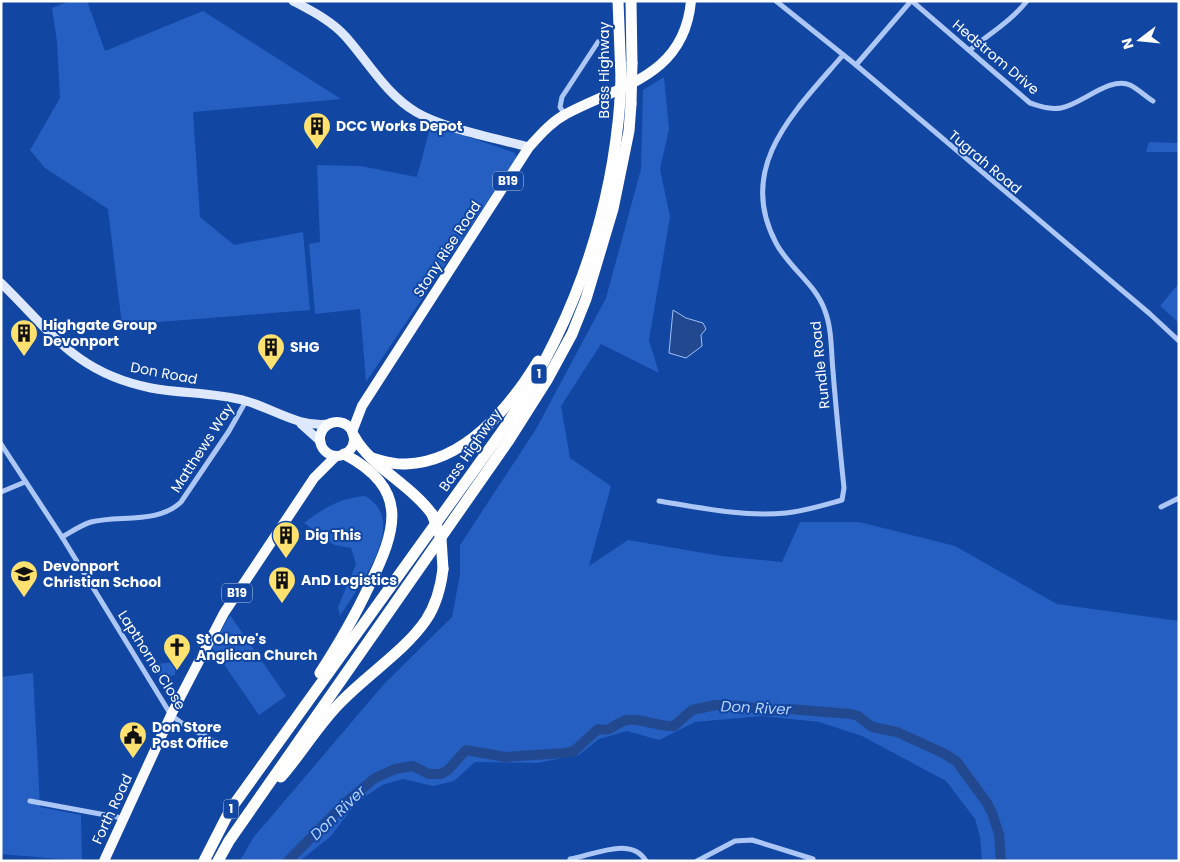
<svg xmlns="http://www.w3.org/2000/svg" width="1180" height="862" viewBox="0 0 1180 862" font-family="Poppins,sans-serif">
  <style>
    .green { fill: #245fc1 }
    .water { fill: #224990; stroke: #9ec1f8 }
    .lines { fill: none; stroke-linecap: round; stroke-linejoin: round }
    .river { stroke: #224990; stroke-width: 10 }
    .street { stroke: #acc7f5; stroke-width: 5 }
    .secondary { stroke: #dde8fe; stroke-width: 9 }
    .primary { stroke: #fafbff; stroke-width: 10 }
    .highway { stroke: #fff; stroke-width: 11 }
    .highway-bridge { stroke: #fff; stroke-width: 11 }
    .labels { text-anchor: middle; stroke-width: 4; stroke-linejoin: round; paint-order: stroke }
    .shield { fill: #1146a3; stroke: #b8c8e3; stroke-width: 1 }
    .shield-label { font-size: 12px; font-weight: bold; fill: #fff }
    .street-label { font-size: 14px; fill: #fff; stroke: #1146a3 }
    .poi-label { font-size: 14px; font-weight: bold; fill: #fff; stroke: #1146a3; text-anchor: start }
    .water-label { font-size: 15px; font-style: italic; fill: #b9d2fb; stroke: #1146a3 }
  </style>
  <rect width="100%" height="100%" fill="#1146a3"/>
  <g class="green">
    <path d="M70,1H87L105,51L203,11L341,99L193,112L200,217L234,245L303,232L310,310L122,325L108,209L45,168L30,150L60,98L57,42L52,8Z"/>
    <path d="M664,77L669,129L660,169L670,217L649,340L659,373L601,344L561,406L570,458L611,486L589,566L628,540L721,556L782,562L800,522H859L955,546L1057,604L1179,621V861H982L980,837L975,819L946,781L862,736L819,722L762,716L695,722L659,740L627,731L599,739L579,755L537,763L475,762L454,781L433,786L403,779L382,785L356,803L331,836L300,861H240L253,838L384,684L452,617L460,574V545L536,429L606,298L641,169L643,90Z"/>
    <path d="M431,124L515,153L517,158L366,382L360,309L315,314L309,244L320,242L317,165L360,166L417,177Z"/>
    <path d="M1149,142L1179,143V152H1146Z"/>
    <path d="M1179,283V323L1160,306Z"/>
    <path d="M365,496C411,521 358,587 340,616L338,607L356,564L351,548L334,545L304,523C324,508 340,498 365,496Z"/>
    <path d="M230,615L286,696L259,715L212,647Z"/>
    <path d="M175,662V675L159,678L157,664Z"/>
    <path d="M33,673L40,807L81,815L82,861L1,854V677Z"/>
  </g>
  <path class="water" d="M673,310L686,318L703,323L706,329L701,335L702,346L686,358L669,353Z"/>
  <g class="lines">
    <path class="river" d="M288,861L346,802L375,778L395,769L413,766L429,774H441L448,770L466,750L505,757L565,753L574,751L598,729C611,733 616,722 627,720C642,718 658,727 674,726L692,710L716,705L743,706L769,711L789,709L851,714L858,716L872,727L897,732L919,742L945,754L957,762L987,803L992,813L999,834L1001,861"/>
    <g class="street">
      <path d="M776,1L856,65L1150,314L1179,341"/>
      <path d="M912,1L1030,103C1040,106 1050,110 1061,108C1082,104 1110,76 1130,85C1138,89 1145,96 1153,101"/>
      <path d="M970,50C989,34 1011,21 1027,1"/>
      <path d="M856,65L911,1"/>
      <path d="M565,115L560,107L562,97L598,42"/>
      <path d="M1,444L62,537L171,715L183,724L219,744"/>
      <path d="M1,492L25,482"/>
      <path d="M659,501C701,508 743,517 786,513C805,511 824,505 842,500L844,488C840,449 836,410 833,371C831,351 832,329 825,311C816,284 789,268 776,243C735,166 796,110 843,55"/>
      <path d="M1161,507L1179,498"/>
      <path d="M62,537C71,532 81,525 91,522C120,515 158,524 181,502L229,431L246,401"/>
      <path d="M30,801L122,818"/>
      <path d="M570,859C592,856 631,835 646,861"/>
      <path d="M697,861L735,841L752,840L813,859"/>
    </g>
    <g class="secondary">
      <path d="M293,1C312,11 332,21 346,37C369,63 386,94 416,112C442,128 499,139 529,147"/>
      <path d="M1,283C52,333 76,373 151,388C182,394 215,392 246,401C274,409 299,428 329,424"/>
      <path d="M301,424L321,442"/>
    </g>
    <g class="primary">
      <circle cx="337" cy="439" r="17"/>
      <path d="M352,432L362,406L529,147C540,135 551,122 566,114C620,85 684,77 691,1"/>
      <path d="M104,861L171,715L224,613L314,478L336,456"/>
    </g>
    <g class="highway">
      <path d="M618,1L621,78"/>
      <path d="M631,1L632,63"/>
      <path d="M354,436C370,466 410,484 432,514"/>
      <path d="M372,458C383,461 394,465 406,464C465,462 510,407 538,361"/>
      <path d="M320,673C338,645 355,616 369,586C397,529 410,489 344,454"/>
      <path d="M281,777C301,754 317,727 338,705C365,676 404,652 426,620C436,605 441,586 443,569"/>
      <path d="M204,861L230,810L503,430C570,331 611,220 620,101"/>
      <path d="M218,861L229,841L509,440L547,380L572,334L586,299L613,209L629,131L631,104"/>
    </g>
    <g class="highway-bridge">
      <path d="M620,101L621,78"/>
      <path d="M631,104L632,63"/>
      <path d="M432,514L441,538L443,569"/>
    </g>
  </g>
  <defs>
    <g id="building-pin" transform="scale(1.4375)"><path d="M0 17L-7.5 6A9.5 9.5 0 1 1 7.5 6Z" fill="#ffe170" stroke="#1146a3"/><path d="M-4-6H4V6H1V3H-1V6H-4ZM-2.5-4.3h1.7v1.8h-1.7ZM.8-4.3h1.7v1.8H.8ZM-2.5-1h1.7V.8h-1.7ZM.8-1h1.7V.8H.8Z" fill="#111"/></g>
    <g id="school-pin" transform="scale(1.4375)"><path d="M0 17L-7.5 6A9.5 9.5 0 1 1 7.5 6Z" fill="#ffe170" stroke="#1146a3"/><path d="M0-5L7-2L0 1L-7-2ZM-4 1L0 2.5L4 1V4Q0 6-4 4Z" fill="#111"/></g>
    <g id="church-pin" transform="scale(1.4375)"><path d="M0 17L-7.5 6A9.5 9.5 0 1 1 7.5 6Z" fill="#ffe170" stroke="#1146a3"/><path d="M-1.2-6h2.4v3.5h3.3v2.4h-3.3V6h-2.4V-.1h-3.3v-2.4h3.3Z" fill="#111"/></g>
    <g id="civic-pin" transform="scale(1.4375)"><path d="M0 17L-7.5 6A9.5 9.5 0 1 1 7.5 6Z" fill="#ffe170" stroke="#1146a3"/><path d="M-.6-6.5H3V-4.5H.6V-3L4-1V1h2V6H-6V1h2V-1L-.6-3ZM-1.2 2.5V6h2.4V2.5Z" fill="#111"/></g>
  </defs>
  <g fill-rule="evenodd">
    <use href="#building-pin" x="317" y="126"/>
    <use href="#building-pin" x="24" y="333"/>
    <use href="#building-pin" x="271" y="347"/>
    <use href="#building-pin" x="286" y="535"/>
    <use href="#school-pin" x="24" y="574"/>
    <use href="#building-pin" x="282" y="580"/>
    <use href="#church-pin" x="177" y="647"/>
    <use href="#civic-pin" x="133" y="735"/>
  </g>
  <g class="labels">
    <g class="shield">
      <rect x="493" y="171.5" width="30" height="19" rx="4"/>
      <rect x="531.5" y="364.5" width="15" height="19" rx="4"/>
      <rect x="222" y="583.5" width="30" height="19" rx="4"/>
      <rect x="223.5" y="799.5" width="15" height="19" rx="4"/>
    </g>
    <g class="shield-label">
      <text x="508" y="185">B19</text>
      <text x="539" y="378">1</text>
      <text x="237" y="597">B19</text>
      <text x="231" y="813">1</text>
    </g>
    <g class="street-label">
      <text transform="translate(996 57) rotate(40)" y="5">Hedstrom Drive</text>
      <text transform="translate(604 70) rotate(-90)" y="5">Bass Highway</text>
      <text transform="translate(985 162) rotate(40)" y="5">Tugrah Road</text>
      <text transform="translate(447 249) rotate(-57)" y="5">Stony Rise Road</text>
      <text transform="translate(820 365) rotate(-96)" y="5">Rundle Road</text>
      <text transform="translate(164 373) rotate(11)" y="5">Don Road</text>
      <text transform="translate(202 448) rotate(-57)" y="5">Matthews Way</text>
      <text transform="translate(470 450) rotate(-55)" y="5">Bass Highway</text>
      <text transform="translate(152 660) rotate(58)" y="5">Lapthorne Close</text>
      <text transform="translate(112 809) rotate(-65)" y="5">Forth Road</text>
    </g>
    <g class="poi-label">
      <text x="336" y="131">DCC Works Depot</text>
      <text x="43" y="330">Highgate Group<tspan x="43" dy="16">Devonport</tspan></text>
      <text x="290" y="352">SHG</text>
      <text x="305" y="540">Dig This</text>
      <text x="43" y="571">Devonport<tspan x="43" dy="16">Christian School</tspan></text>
      <text x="301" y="585">AnD Logistics</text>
      <text x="196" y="644">St Olave's<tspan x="196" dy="16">Anglican Church</tspan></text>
      <text x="152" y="732">Don Store<tspan x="152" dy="16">Post Office</tspan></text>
    </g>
    <g class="water-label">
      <text transform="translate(756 708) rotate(3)" y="5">Don River</text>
      <text transform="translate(338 813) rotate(-44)" y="5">Don River</text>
    </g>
  </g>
  <rect width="1180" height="862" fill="none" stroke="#ffffff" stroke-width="5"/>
  <g transform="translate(1140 40) rotate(254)" stroke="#1146a3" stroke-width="4" paint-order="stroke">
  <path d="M0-4L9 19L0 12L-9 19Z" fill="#ffffff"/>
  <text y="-8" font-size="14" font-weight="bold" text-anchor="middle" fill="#ffffff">N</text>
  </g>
</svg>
